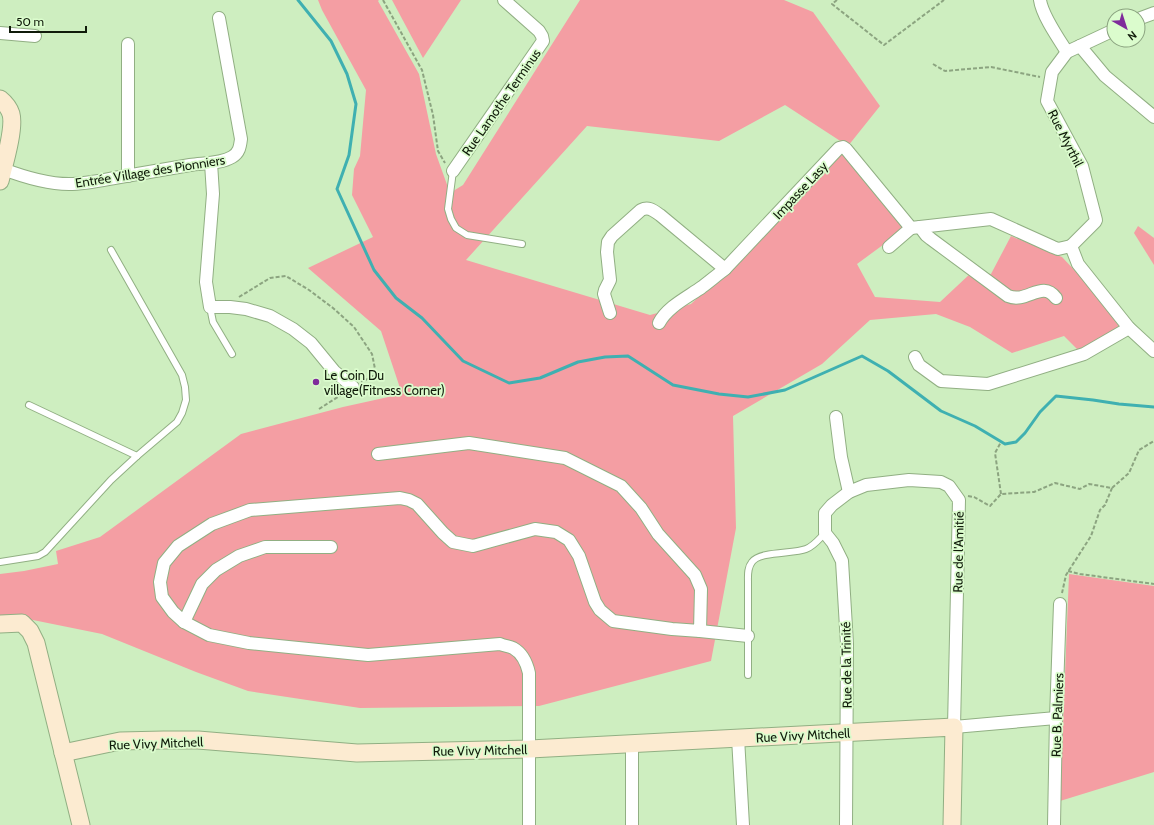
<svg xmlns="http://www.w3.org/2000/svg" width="1154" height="825" viewBox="0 0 1154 825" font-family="Cabin,sans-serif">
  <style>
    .green { fill: #f49ea3 }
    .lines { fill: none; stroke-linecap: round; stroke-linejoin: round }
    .stream { stroke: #3fb0b1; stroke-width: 3 }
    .lane-casing { stroke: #91af83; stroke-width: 8 }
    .street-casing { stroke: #91af83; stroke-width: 14 }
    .secondary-casing { stroke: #91af83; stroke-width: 19 }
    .path { stroke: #8ca480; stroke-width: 2; stroke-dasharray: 4 2; stroke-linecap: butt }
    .lane { stroke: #fff; stroke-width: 6 }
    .street { stroke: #fff; stroke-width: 12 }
    .secondary { stroke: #fcebd1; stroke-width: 17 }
    .poi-dot { fill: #7f2c9b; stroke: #dbfccd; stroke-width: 1.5 }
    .labels { text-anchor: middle; stroke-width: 3.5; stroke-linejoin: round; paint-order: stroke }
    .street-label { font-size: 13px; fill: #101b0a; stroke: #dbfccd }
    .poi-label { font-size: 13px; fill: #101b0a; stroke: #dbfccd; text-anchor: start }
  </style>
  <rect width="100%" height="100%" fill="#ceeec0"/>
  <g class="green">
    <path d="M318,0H379L378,1L419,74L436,154L450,193L463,185L580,0H784L813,12L880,106L848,146L785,105L719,141L587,126L466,260L650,315L691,304L755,244L842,154L848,155L906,228L857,264L875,297L940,302L972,272L991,274L1011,236L1062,257L1112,310L1120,330L1080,352L1064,336L1012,353L970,327L936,314L870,320L822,364L733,416L736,528L711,661L539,706L360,708L248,691L196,672L102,634L28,619L0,617V574L24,571L58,564L56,551L100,537L241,434L343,407L402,394L381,331L308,268L373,237L352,195L354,169L360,156L366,90L322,10Z"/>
    <path d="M392,0H461L423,58Z"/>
    <path d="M1138,226L1154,238V265L1134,233Z"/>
    <path d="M1069,574L1154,586V772L1060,801Z"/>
  </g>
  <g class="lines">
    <path class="stream" d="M298,0L331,41L347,74L356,104L349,155L337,189L374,270L396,298L422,318L463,361L509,383L540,378L578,362L605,357L628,356L673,385L719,394L748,397L785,390L862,356L888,371L941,411L975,426L1005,444L1016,442L1025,433L1040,412L1056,396L1093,400L1119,404L1154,407"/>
    <g class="lane-casing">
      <g id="lane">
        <path d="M453,171L448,209L451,219L456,228L467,235L522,244"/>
        <path d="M210,307L213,322L232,354"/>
        <path d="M29,405L137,456"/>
        <path d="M0,562L38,556L45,552L111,480L137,456L177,422L182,413L186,400L185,387L182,375L111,250"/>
        <path d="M748,675V583C748,576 747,568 752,562C760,551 793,554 806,549C814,546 819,539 825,533"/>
      </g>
    </g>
    <g class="street-casing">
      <g id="street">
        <path d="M1040,0C1042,15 1058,38 1067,52"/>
        <path d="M1138,19L1154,13"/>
        <path d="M0,33L35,36"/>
        <path d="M128,44V176"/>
        <path d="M1080,46L1105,76L1154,117"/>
        <path d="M211,163L213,194L206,282L210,307H230L246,309L270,316L293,329L311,343L334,371L353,387"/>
        <path d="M3,169C24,177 46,184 69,184C86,184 103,180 120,177C143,173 167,169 190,165C203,163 220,164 232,157C239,153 240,147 241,139L219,18"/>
        <path d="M453,171L543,41L542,36L539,31L504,0"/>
        <path d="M920,227L926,235L931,239L1008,296C1027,304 1042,279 1056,298"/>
        <path d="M1071,246L1095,222L1096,220L1082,166L1047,101L1052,72L1067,52L1114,30"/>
        <path d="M1071,246L1078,264L1129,328L1154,351"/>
        <path d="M889,247L911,228"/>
        <path d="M610,313L604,294L605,290L610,280L607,252L608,242L612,236L641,210C649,206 654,211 660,215L725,269L839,148L843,147L846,149L911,228L991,219L1053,247L1058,249L1071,246"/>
        <path d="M659,323C667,307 688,297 702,287C710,281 717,275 725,269"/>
        <path d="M915,357L919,365L941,381L988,384L1084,354L1129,328"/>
        <path d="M836,417L841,457L849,492"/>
        <path d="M378,454L469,443L565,458L621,486L641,508L658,534L695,575L701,589L700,631L672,629L613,621L600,610L595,602L579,556L569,540L556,532L535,529L473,546L453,542L443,533L417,504L409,500L400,498L250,510L212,524L178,546L164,563L160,582L162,597L173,612L184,622L209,635L249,643L368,655L500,644C504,646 509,646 513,648C522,653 527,664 529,673V825"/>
        <path d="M184,622L202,584L216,570L239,556L265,547H331"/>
        <path d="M700,631L748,636"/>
        <path d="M738,738L743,825"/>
        <path d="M632,825V744"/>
        <path d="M846,825L847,644L842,561L833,543L825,533V513L832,505L849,492L866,485L909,480L941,482L949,486L959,500L954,727L1056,718"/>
        <path d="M1054,825L1056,718L1060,604"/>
      </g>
    </g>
    <g class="secondary-casing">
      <g id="secondary">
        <path d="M0,99C5,103 9,108 11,114C15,128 4,165 0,181"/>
        <path d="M0,624L22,623L30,631L36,643L81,825"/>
        <path d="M63,753L120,741L164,740H198L357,753L530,749L954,727L952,825"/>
      </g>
    </g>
    <g class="path">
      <path d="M383,0L422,70L433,115L438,151L445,163"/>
      <path d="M837,0L832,4L884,45L944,0"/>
      <path d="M933,64L945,71L991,67L1040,77"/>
      <path d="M239,297L270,278L286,276L309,290L333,308L354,327L372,354L375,369L372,377L361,382"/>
      <path d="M319,409L344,393"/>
      <path d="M1112,488L1129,473L1139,450L1154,441"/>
      <path d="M1001,494L995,453L1001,442"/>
      <path d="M968,496L974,497L990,506L1001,494L1034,492L1055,483L1080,489L1089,484L1112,488L1105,505L1100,510L1091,536L1066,575L1062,593"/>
      <path d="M1068,571L1080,574L1154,584"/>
    </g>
    <use href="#lane" class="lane"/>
    <use href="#street" class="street"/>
    <use href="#secondary" class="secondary"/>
  </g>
  <circle class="poi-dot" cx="316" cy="382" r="4"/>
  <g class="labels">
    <g class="street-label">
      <text transform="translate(501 102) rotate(-55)" y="5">Rue Lamothe Terminus</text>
      <text transform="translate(1066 138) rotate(63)" y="5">Rue Myrthil</text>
      <text transform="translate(150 171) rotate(-9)" y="5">Entrée Village des Pionniers</text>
      <text transform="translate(800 190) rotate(-47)" y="5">Impasse Lasy</text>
      <text transform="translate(958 552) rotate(-89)" y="5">Rue de l'Amitié</text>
      <text transform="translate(846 665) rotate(-91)" y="5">Rue de la Trinité</text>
      <text transform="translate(1057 715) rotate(-88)" y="5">Rue B. Palmiers</text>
      <text transform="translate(803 735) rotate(-3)" y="5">Rue Vivy Mitchell</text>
      <text transform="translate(156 743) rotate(-2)" y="5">Rue Vivy Mitchell</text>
      <text transform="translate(480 750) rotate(-1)" y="5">Rue Vivy Mitchell</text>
    </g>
    <g class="poi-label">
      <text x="324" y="380">Le Coin Du<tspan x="324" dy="15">village(Fitness Corner)</tspan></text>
    </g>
  </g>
  <g transform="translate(1126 28) rotate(141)"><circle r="19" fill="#dbfccd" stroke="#8aa27f"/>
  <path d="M0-3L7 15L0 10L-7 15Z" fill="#7f2c9b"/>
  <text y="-6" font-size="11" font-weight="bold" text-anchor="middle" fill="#101b0a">N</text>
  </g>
  <path d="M10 26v6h76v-6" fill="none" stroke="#101b0a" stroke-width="2"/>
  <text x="16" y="26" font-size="12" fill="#101b0a" stroke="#dbfccd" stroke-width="3" paint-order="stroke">50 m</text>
</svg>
